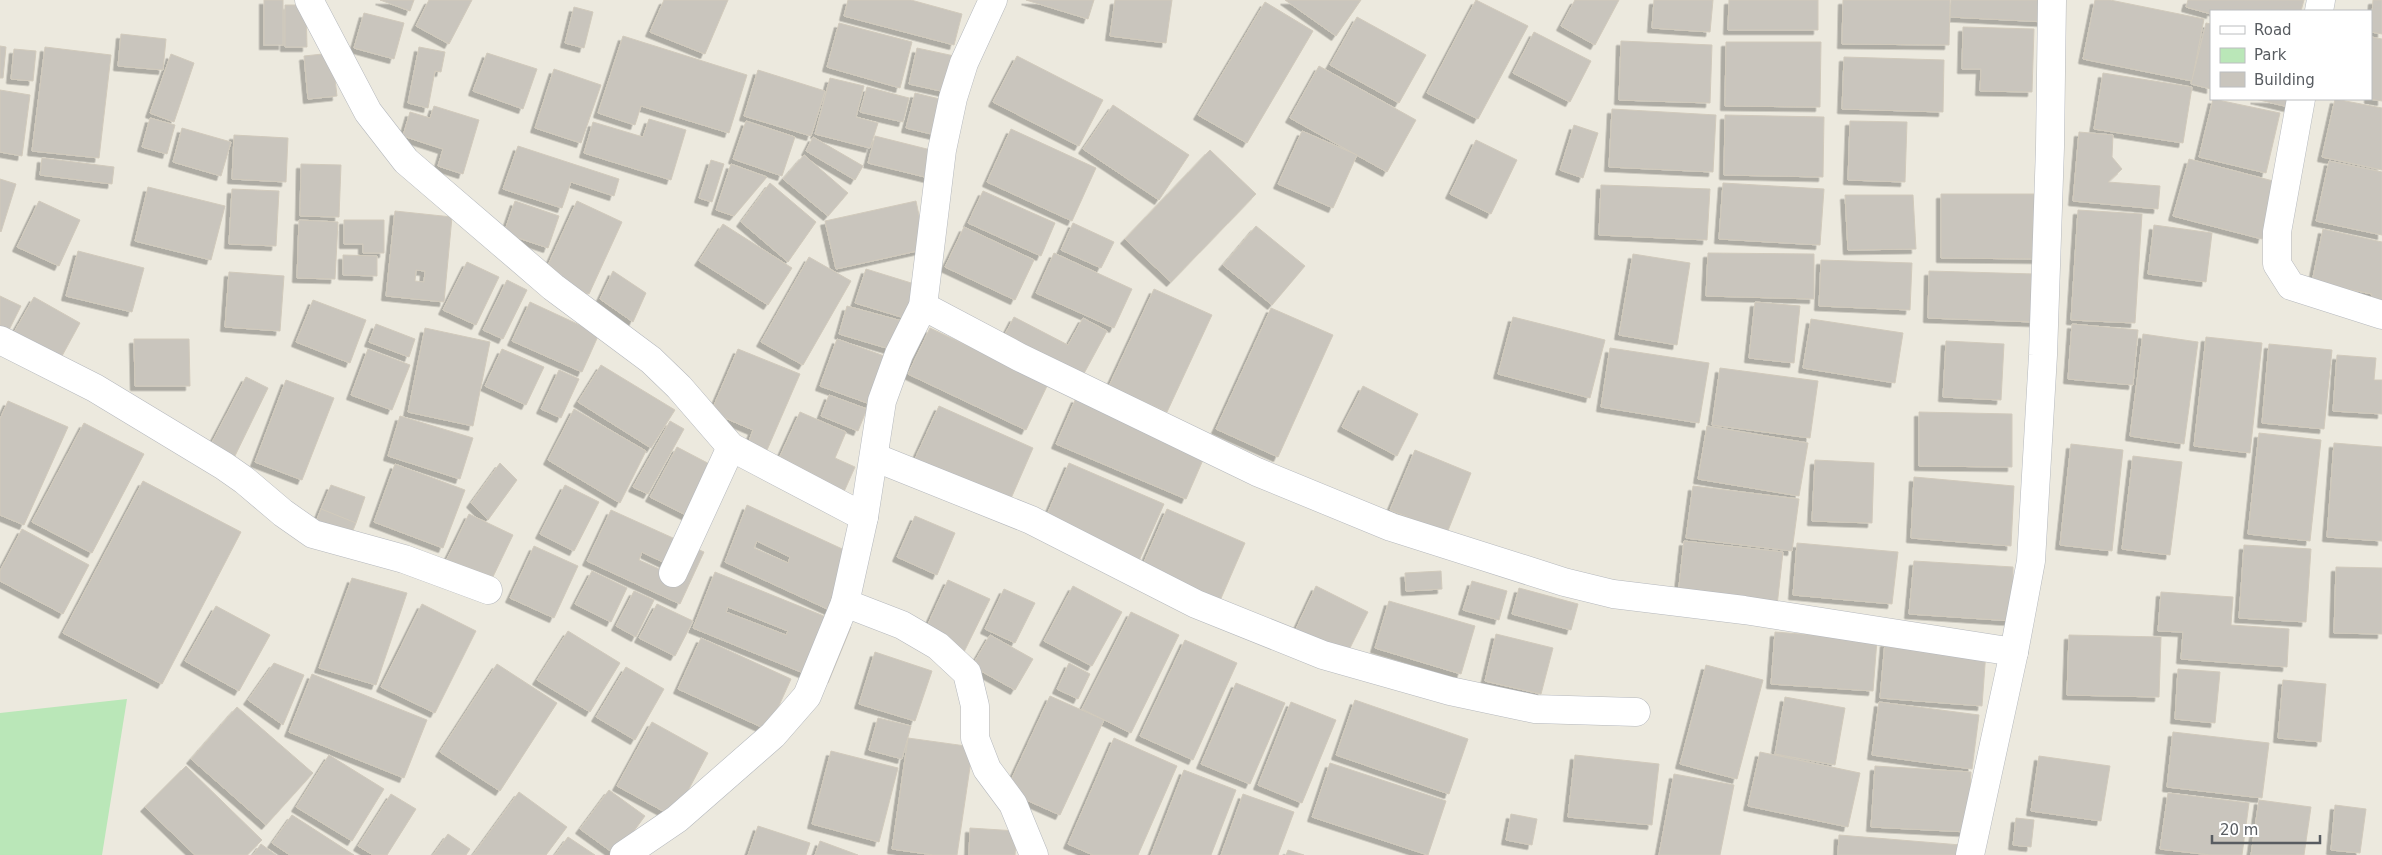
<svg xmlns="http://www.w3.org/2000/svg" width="2382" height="855" viewBox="0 0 2382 855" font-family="'DejaVu Sans',sans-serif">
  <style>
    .green { fill: #bae7b8 }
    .building { fill: #c9c5bd; stroke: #d1cabc; fill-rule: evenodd; filter: url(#shadow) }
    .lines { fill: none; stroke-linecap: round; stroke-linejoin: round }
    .minor-casing { stroke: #b5b8bd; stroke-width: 29 }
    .minor { stroke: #fff; stroke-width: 28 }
  </style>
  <defs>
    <filter id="shadow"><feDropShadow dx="-4.5" dy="4.5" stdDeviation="0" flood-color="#0004"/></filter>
  </defs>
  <rect width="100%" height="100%" fill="#ece9de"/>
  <path class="green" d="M127,699L102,855H0V713Z"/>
  <g class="building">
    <rect x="264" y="0" width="19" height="45"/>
    <path d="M380,0H414L410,11Z"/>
    <path d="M429,0H472L449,44L416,26Z"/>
    <path d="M664,0H728L705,54L650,32Z"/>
    <path d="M848,0H911L962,14L954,45L844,16Z"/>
    <path d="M1026,0H1094L1088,19Z"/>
    <path d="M1115,0H1172L1166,43L1110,36Z"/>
    <path d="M1285,0H1361L1336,36Z"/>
    <path d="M1476,0L1528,26L1478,119L1427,93Z"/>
    <path d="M1575,0H1619L1595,45L1561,26Z"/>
    <path d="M1654,0H1713L1710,32L1652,28Z"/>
    <path d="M1729,0H1818V30H1728Z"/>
    <path d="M1843,0H1950L1949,45L1842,44Z"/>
    <path d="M1951,0H2047L2046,22L1950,17Z"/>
    <path d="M2095,0H2110L2204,19L2192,81L2083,59Z"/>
    <path d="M2188,0H2304L2301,11H2211V14L2186,7Z"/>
    <path d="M2373,0H2382V34L2371,32Z"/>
    <path d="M1265,2L1313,31L1247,143L1198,115Z"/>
    <path d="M285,5H306L307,47H285Z"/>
    <path d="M574,7L593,12L584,48L565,43Z"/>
    <path d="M364,13L404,23L394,59L354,48Z"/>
    <path d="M1357,17L1426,55L1399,103L1330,65Z"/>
    <path d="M839,23L912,42L900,88L827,67Z"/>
    <path d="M2206,23L2211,24V89L2191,84Z"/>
    <path d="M1963,27L2034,29L2032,92L1980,91L1981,69H1962Z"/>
    <path d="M1534,32L1591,61L1570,102L1513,73Z"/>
    <path d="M121,34L166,39L163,70L118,66Z"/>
    <path d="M623,36L747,75L729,133L641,106L635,125L598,113Z"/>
    <path d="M2371,37L2382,39V101L2369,99Z"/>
    <path d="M1621,41L1712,45L1710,103L1619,100Z"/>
    <path d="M1726,42H1821L1820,107L1725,106Z"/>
    <path d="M0,46L6,47L3,78H0Z"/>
    <path d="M45,47L111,55L99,158L32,151Z"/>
    <path d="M419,47L445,52L441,72L435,71L428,108L408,103Z"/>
    <path d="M917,48L959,57L950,93L909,84Z"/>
    <path d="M14,49L36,51L33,81L11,79Z"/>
    <path d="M332,53L337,96L308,99L304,56Z"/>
    <path d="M487,53L537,69L523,109L473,91Z"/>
    <path d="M171,54L194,63L174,122L150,113Z"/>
    <path d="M1017,56L1103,100L1079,146L993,102Z"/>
    <path d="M1844,57L1944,60L1943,112L1842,109Z"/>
    <path d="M1319,66L1416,120L1387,172L1290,118Z"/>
    <path d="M554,69L601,85L581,143L535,128Z"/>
    <path d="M758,70L825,91L811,136L744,116Z"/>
    <path d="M2103,73L2192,87L2183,143L2094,129Z"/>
    <path d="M830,78L864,86L856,117L878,123L870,148L815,134Z"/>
    <path d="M867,87L909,98L903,122L860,112Z"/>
    <path d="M0,90L30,95L22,156L0,152Z"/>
    <path d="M915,93L948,101L940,136L906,128Z"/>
    <path d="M2213,99L2280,113L2266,173L2199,157Z"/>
    <path d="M2255,99H2295L2293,108Z"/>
    <path d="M2335,99L2382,108V170L2322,157Z"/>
    <path d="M1113,105L1189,155L1159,200L1083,149Z"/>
    <path d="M434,106L479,120L463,174L438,166L443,149L403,136L410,112L430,118Z"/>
    <path d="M1612,109L1716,115L1713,172L1609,167Z"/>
    <path d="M1725,115L1824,117L1823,177L1724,175Z"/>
    <path d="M150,118L175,125L167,154L142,147Z"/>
    <path d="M649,119L686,130L671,180L584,153L593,122L643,137Z"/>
    <path d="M746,121L795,137L782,176L733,159Z"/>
    <path d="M1850,121L1907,122L1905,182L1848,180Z"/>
    <path d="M1574,125L1598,133L1583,178L1560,170Z"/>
    <path d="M182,128L231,142L221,176L173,162Z"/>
    <path d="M1011,129L1096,168L1072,221L987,182Z"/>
    <path d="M1302,131L1357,155L1333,208L1278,184Z"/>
    <path d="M2079,132L2113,135L2112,157L2122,169L2108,182L2160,186L2158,209L2073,201Z"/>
    <path d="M234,135L288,138L286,182L232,179Z"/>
    <path d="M875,136L939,152L933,179L868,163Z"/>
    <path d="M813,137L863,166L855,180L806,151Z"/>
    <path d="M1476,140L1517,160L1491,214L1450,194Z"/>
    <path d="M518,146L619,179L614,196L571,182L562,208L503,189Z"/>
    <path d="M1210,150L1256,194L1171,282L1125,239Z"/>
    <path d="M804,155L848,193L828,216L783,179Z"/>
    <path d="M42,158L114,167L112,184L40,175Z"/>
    <path d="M2189,159L2277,182L2262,239L2173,216Z"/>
    <path d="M711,160L724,164L712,202L699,198Z"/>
    <path d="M2329,161L2382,172V235L2316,221Z"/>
    <path d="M301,164L341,165L339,217L300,216Z"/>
    <path d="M731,164L767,177L734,216L716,210Z"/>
    <path d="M0,179L16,184L1,232L0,231Z"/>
    <path d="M770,183L816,222L788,262L741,222Z"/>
    <path d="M1723,183L1824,189L1820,245L1719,239Z"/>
    <path d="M1601,185L1710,189L1707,240L1599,235Z"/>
    <path d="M148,187L225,206L211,260L135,241Z"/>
    <path d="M232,189L279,191L276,246L229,244Z"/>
    <path d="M983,191L1055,223L1041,256L968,223Z"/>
    <path d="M1941,194H2043V259L1941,258Z"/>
    <path d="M1845,195H1913L1916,249L1848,250Z"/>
    <path d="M39,201L80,220L59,266L17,247Z"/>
    <path d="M515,201L559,216L548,248L504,233Z"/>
    <path d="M577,201L622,222L589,294L544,274Z"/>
    <path d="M916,201L926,249L836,269L825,221Z"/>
    <path d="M2078,210L2142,214L2135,323L2071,320Z"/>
    <path d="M395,211L452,217L444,302L386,296ZM416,270L425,271L424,282L415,281Z"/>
    <path d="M299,220L338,222L335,279L297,278Z"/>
    <path d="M344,220H384V253H363V244H344Z"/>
    <path d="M1073,223L1114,242L1101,268L1061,250Z"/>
    <path d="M723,224L792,268L768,305L699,261Z"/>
    <path d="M2154,225L2212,233L2206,282L2148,274Z"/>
    <path d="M1256,226L1305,266L1272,305L1223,265Z"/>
    <path d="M964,227L1034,260L1015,300L945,267Z"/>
    <path d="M2323,229L2382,242V307L2369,305L2372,294L2312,282Z"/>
    <path d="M78,251L144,268L132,312L66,296Z"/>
    <path d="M1054,253L1132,289L1114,328L1036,293Z"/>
    <path d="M1708,253L1814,254V299L1706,296Z"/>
    <path d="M1633,254L1690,263L1677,345L1619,335Z"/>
    <path d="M343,255L377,256V276L343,275Z"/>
    <path d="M809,257L851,281L803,365L761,342Z"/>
    <path d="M1821,260L1912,263L1910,310L1819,306Z"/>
    <path d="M467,262L499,277L476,325L443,310Z"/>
    <path d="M866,269L921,286L911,320L855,303Z"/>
    <path d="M613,271L646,293L633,322L600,299Z"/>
    <path d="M1929,271L2035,274L2034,322L1928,318Z"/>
    <path d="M229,272L284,276L280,331L225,327Z"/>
    <path d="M507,280L527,290L503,339L483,330Z"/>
    <path d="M1154,289L1212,315L1167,412L1109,386Z"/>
    <path d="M0,296L21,306L6,336L0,333Z"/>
    <path d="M34,297L80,323L56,367L9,341Z"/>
    <path d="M313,300L366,320L350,363L296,342Z"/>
    <path d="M530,302L599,334L582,372L512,341Z"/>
    <path d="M1755,302L1800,306L1794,363L1749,358Z"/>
    <path d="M847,306L902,321L893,350L839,334Z"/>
    <path d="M1271,308L1333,335L1278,457L1216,429Z"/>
    <path d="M1014,317L1068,345L1083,318L1107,331L1081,379L1003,338Z"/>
    <path d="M1513,317L1605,340L1590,398L1498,374Z"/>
    <path d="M1811,319L1903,333L1895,383L1803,368Z"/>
    <path d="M376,324L415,339L409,357L369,342Z"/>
    <path d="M2072,324L2138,330L2133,385L2068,379Z"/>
    <path d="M425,328L490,342L473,426L408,412Z"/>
    <path d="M930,328L1048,384L1026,430L908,374Z"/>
    <path d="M2143,334L2198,342L2184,444L2130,436Z"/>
    <path d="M2206,337L2262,343L2250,453L2194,446Z"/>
    <path d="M134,339H189L190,386H135Z"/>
    <path d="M837,339L887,357L870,404L820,386Z"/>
    <path d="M1946,341L2004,344L2001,400L1943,397Z"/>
    <path d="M2269,344L2332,350L2324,429L2262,423Z"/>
    <path d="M1610,348L1709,363L1699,423L1601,407Z"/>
    <path d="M368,349L410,365L392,410L351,395Z"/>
    <path d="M502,349L544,367L526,405L485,386Z"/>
    <path d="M738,349L800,374L764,457L746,449L753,430L711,412Z"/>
    <path d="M2337,355L2376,358L2374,380H2382V414L2333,411Z"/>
    <path d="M601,365L675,410L651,448L578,402Z"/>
    <path d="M1720,368L1818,381L1810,438L1712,425Z"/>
    <path d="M559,370L579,379L561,418L541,409Z"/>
    <path d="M246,377L268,388L232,462L208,450Z"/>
    <path d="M286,380L334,398L302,480L255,462Z"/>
    <path d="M1363,386L1418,414L1397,456L1342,427Z"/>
    <path d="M829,395L867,409L858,431L821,416Z"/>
    <path d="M1076,398L1206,453L1186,499L1056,444Z"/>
    <path d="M8,401L68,427L24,525L0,515V419Z"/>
    <path d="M939,406L1033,448L1009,503L914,461Z"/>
    <path d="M574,409L646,451L620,503L548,460Z"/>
    <path d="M800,412L846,432L835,458L855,467L843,494L776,465Z"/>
    <path d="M1919,412L2012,414V467L1919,466Z"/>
    <path d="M400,416L473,438L460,479L388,456Z"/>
    <path d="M670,421L684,429L648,494L633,487Z"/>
    <path d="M84,423L144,454L92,553L32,522Z"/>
    <path d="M1707,426L1808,443L1799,496L1698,479Z"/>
    <path d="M2259,433L2321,440L2310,541L2248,534Z"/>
    <path d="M2334,443L2382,447V541L2327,537Z"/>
    <path d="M2071,444L2123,450L2112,551L2060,545Z"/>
    <path d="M677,447L719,469L694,519L650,497Z"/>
    <path d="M1415,450L1471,473L1447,533L1390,510Z"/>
    <path d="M2133,456L2182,462L2170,555L2122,549Z"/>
    <path d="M1815,460L1874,463L1872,523L1812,521Z"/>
    <path d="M500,463L517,480L488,520L471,503Z"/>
    <path d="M1069,463L1164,504L1138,563L1044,522Z"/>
    <path d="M395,464L465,490L443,548L374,522Z"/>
    <path d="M1914,477L2014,486L2011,546L1911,538Z"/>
    <path d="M143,481L241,532L162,684L63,633Z"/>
    <path d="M331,485L365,497L356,523L321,509Z"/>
    <path d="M565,485L599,502L574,551L540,534Z"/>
    <path d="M1693,486L1799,499L1792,551L1686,538Z"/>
    <path d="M747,505L864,559L847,618L725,562ZM757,541L790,557L788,563L754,548Z"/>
    <path d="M321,509L356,523L349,540L314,527Z"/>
    <path d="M1167,509L1245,543L1219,603L1141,569Z"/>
    <path d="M611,510L704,552L680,604L587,561ZM642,552L671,566L668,573L639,560Z"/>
    <path d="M469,514L513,535L490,583L445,563Z"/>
    <path d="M915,516L955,533L937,575L897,557Z"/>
    <path d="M22,529L89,565L63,614L0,581V571Z"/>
    <path d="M1684,541L1783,552L1777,606L1678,595Z"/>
    <path d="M1797,543L1898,552L1892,604L1793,595Z"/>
    <path d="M2244,545L2311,549L2306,622L2239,618Z"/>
    <path d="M534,546L578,566L554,618L510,598Z"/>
    <path d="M1914,561L2013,567V621L1909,614Z"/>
    <path d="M2336,567L2382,568V634L2334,633Z"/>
    <path d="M592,571L627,588L611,622L575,604Z"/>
    <path d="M1441,571L1442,589L1406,591L1405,573Z"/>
    <path d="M715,572L851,627L828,683L693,628ZM728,607L788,631L786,635L726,612Z"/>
    <path d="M352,578L407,593L376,685L319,668Z"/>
    <path d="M948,580L990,599L963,654L923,635Z"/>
    <path d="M1472,581L1507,591L1499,620L1463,610Z"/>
    <path d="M1073,586L1122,612L1092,666L1044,641Z"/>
    <path d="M1316,586L1368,612L1346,656L1295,631Z"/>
    <path d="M1519,588L1578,604L1571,630L1512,614Z"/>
    <path d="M1004,589L1035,603L1015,643L985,629Z"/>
    <path d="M634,591L654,600L636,637L616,626Z"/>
    <path d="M2161,592L2233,597L2231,625L2289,629L2287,667L2181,659L2183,632L2158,631Z"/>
    <path d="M1389,601L1475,626L1461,674L1375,648Z"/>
    <path d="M422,604L476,631L435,713L381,687Z"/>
    <path d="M657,604L693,621L675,656L639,638Z"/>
    <path d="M216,606L270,635L239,691L185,661Z"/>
    <path d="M1131,612L1179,635L1131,733L1082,709Z"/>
    <path d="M568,631L620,663L590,712L537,680Z"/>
    <path d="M1775,632L1877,640L1873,691L1771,684Z"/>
    <path d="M1496,634L1553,648L1541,694L1485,681Z"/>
    <path d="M990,635L1033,659L1015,690L972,666Z"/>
    <path d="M2069,635L2161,637L2159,697L2067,695Z"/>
    <path d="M701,638L791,679L768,730L678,689Z"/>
    <path d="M1185,640L1237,663L1193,760L1140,736Z"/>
    <path d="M1885,642L1986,651L1982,706L1880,698Z"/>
    <path d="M875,652L932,671L915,721L859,704Z"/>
    <path d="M274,663L304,675L283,725L248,700Z"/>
    <path d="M1069,663L1090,674L1078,699L1057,689Z"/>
    <path d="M497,664L557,703L500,791L440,752Z"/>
    <path d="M1706,665L1763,680L1737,779L1680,764Z"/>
    <path d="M626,667L664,689L635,740L596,717Z"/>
    <path d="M2178,669L2220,672L2215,723L2175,719Z"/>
    <path d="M312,674L427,720L404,778L289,732Z"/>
    <path d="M2283,680L2326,684L2321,742L2278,738Z"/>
    <path d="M1236,683L1285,703L1250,784L1201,764Z"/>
    <path d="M1050,696L1104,720L1060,815L1006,791Z"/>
    <path d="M1785,697L1845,708L1835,765L1775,754Z"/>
    <path d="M1355,700L1468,739L1449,794L1336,755Z"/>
    <path d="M1291,702L1336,720L1302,803L1258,785Z"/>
    <path d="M1879,702L1979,715L1972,769L1872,755Z"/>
    <path d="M237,707L313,773L266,825L191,759Z"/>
    <path d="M878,718L911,726L902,759L869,750Z"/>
    <path d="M652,722L708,753L674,817L617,786Z"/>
    <path d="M2173,732L2269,743L2262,798L2167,787Z"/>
    <path d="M908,738L973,747L957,855H934L892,849Z"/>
    <path d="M1114,738L1177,766L1138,855H1093L1068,844Z"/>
    <path d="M831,751L898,768L879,842L812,824Z"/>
    <path d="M1760,752L1860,773L1848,827L1748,806Z"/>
    <path d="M329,755L384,789L352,841L296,807Z"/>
    <path d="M1575,755L1659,764L1652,825L1568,817Z"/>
    <path d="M2039,756L2110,766L2101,821L2031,811Z"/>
    <path d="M1330,763L1446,801L1428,855L1312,817Z"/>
    <path d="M186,766L262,840L247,855H195L145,807Z"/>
    <path d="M1875,766L1971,772L1968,832L1871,827Z"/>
    <path d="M1184,770L1236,790L1211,855H1151Z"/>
    <path d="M1674,774L1734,785L1720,855H1659Z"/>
    <path d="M609,790L645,816L616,855L580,829Z"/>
    <path d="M519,792L567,827L546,855H473Z"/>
    <path d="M2168,793L2249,803L2242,855H2211L2160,849Z"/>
    <path d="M391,794L416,809L387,855H373L358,846Z"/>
    <path d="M1243,794L1294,812L1278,855H1221Z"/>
    <path d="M2259,800L2311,807L2304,855H2251Z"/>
    <path d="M2335,805L2366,809L2360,853L2331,850Z"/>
    <path d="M1511,814L1537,819L1532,845L1506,840Z"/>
    <path d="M292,815L354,855H290L272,843Z"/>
    <path d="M2016,818L2034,820L2031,847L2013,845Z"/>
    <path d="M758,826L810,843L806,855H748Z"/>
    <path d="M970,828L1017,831L1015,855H969Z"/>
    <path d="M448,834L470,849L466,855H433Z"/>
    <path d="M1839,835L1961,845L1960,855H1838Z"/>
    <path d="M568,837L595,855H555Z"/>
    <path d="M820,841L858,855H815Z"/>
    <path d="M261,844L276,855H253Z"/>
    <path d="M1288,850L1304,855H1286Z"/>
  </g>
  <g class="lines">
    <g class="minor-casing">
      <g id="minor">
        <path d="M309,0L368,112L406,161L553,287L651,360L679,387L731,447L864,517"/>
        <path d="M2319,11L2321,0"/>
        <path d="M2301,99L2277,232V264L2291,286L2382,315"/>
        <path d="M923,306L1019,357L1257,472L1391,527L1479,555L1564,582L1613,594L1744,610L2014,652"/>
        <path d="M0,340L95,388L224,466L244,480L283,513L313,534L404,559L488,590"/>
        <path d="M874,457L1031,520L1196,604L1323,655L1450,691L1535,709L1636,712"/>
        <path d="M673,573L731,447"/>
        <path d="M845,603L902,625L938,646L967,673L975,706V738L987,769L1013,804L1034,855"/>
        <path d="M624,855L677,819L773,735L807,696L845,603L864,517L882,401L899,354L923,306L942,150L953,98L964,63L993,0"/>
        <path d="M1970,855L2014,652L2031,561L2043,355L2050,147L2052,0"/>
      </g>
    </g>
    <use href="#minor" class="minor"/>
  </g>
  <rect x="2210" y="10" width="162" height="90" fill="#ffffff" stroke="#bcbec0"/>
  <rect x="2220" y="26" width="25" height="8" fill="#ffffff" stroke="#bcbec0"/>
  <text x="2254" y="35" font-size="15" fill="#585c61">Road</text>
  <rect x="2220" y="48" width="25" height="15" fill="#bae7b8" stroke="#bcbec0"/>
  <text x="2254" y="60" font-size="15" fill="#585c61">Park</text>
  <rect x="2220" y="72" width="25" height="15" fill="#c9c5bd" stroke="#bcbec0"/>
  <text x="2254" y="85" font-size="15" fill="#585c61">Building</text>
  <path d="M2212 835v8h108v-8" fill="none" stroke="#585c61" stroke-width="2.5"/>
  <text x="2220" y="835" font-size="15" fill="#585c61" stroke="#ffffff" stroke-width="4" paint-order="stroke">20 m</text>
</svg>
